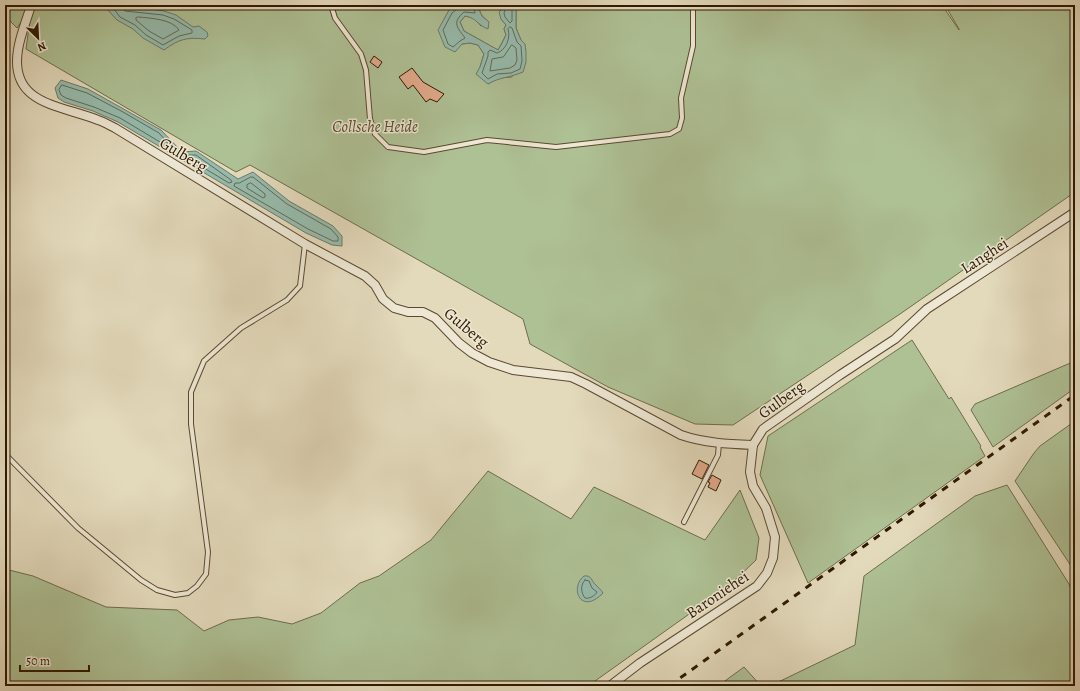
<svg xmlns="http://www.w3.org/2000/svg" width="1080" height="691" viewBox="0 0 1080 691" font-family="Alegreya,serif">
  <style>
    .green { fill: #aec195; stroke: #6e6c4c }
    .water { fill: #96bbac; stroke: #6c7a68 }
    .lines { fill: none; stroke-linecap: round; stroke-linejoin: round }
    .shore { stroke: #626a57; stroke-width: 1 }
    .building { fill: #e0a98b; stroke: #2e1802 }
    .lane-casing { stroke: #5b4830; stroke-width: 6 }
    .street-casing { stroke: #5b4830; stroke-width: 10 }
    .lane { stroke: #ede7d3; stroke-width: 4 }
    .street { stroke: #ede7d3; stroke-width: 8 }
    .rail { stroke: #2e1802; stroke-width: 3; stroke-dasharray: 7 7; stroke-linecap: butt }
    .labels { text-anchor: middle; stroke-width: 3; stroke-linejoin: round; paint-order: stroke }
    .park-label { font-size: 16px; font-style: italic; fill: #544b2e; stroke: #ede7d3 }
    .street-label { font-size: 16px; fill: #2e1802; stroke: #ede7d3 }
  </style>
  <rect width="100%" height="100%" fill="#e3dabc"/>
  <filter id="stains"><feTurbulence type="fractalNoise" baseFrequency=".005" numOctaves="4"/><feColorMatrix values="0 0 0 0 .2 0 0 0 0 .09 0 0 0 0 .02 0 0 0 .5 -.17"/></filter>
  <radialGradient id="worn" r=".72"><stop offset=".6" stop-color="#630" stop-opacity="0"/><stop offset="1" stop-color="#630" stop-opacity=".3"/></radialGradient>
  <g class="green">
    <path d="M5,5H27L22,21L17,28L5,16Z"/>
    <path d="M32,5H455L449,10L462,44L470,43L478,45L484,54L480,67L488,84L498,78L512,77L521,40L516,28V6L514,5H942L959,30V29L945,5H1075V192L900,314L733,425L695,424L608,387L530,344L523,319L250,165L236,172L26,49Z"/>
    <path d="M477,5H506L503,7L501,19L506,25L504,29L506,35L498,50L464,31L460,22L465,16L474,18L481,26L489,22L482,16Z"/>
    <path d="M912,340L949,399L951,397L981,446L980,447L985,456L808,583L760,475L768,436Z"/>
    <path d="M1075,361V388L993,447L971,410L975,404Z"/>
    <path d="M1075,421V572L1015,481L1034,453L1040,446Z"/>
    <path d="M488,471L571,519L594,487L705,540L740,490L759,538L756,560L730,585L588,686H5V569L33,576L106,607L177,610L204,631L229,620L258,617L292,624L321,613L360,583L379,576L431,540Z"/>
    <path d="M1007,485L1069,584L1075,600V686H770L855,645L864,576L975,496Z"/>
    <path d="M744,667L761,686H718Z"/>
  </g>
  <g class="water">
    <path d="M107,5H119L164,11L176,15L193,27L199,26L207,32L208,36L205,39C187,37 179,39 164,50L143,38L133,29L117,20L108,10Z"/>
    <path d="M455,5H477L482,16L489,22L488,29C477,25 477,18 465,16L460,22L464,31L498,50L501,45L506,35L504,29L506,25L501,19L499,12L506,5L516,6V28L521,40L525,44L526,52V62L523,72C509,78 500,77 488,84L476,74L480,67L484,54L478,45L470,43L462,44L455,52L445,47L438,30L449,10Z"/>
    <path d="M61,80L88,89L161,130L182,152L196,151L238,179L253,172L289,201L333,226L342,236V246L332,245L306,233L118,122L93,111L64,102L58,98L55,88Z"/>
    <path d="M584,576C592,575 591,581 596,585C599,589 601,589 603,593C581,616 569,588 584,576Z"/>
  </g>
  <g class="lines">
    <g class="shore">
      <path d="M111,5L120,17L135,25L146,35L163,45L179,36L192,33V30L174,19L163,15L125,11L122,8V5"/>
      <path d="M457,5V9L452,13L443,30L448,44L453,47L460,41L465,38C458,28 451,23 464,12L475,13L474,5"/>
      <path d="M507,5L504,13L505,17L510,23L512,21V5"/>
      <path d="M138,17C150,18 172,19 179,30L163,39L149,31L136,20V18Z"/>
      <path d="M510,27L512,28L517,42L521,46L522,61L520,69L511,73L497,74L488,79L482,73L488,56V52L490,50L497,53C506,50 511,38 508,29Z"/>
      <path d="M512,45L516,48L517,60L515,65L510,68L490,71L492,59L503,57Z"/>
      <path d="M62,85L87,93L123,112L159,133L167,142V144L165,145L120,118L94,107L66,98L61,95L59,90Z"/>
      <path d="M189,155H196L231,180L232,182L229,183L189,159L188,157Z"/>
      <path d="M251,177H253L287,204L331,229L338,237V241H333L308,229L234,186L235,183H239Z"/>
      <path d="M251,183L265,194V197L263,198L247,188V185Z"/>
      <path d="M585,580L589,581L592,588L597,592C595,596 589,599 585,598C581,593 580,585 585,580Z"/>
    </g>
  </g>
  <g class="building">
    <path d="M374,56L382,62L378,68L370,62Z"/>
    <path d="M412,68L423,82L444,94L437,102L430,99L426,102L413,85L408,89L399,77Z"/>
    <path d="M699,460L709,465L702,479L692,474Z"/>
    <path d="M712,475L721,480L716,491L708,487L710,483L708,482Z"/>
  </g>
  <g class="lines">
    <g class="lane-casing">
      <g id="lane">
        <path d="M331,5L335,18L361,54L366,70L370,119L375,134L388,147L424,152L487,140L556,147L670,134L679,129L682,118L681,98L693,46V5"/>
        <path d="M5,454L78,528L141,580L157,590L175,595L188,593L197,586L206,574L208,552L191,424V392L204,361L241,328L287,300L300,286L305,244"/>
        <path d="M684,522L718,455L719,443"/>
      </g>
    </g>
    <g class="street-casing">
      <g id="street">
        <path d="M31,5C27,20 20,35 18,50C9,105 61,105 98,120C104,122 109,125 115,128L305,244L365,276L375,285L383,299L394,308L408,312H423L435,318L459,343L472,353L489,362L513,370L571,377L586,384L681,435C704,443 729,444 753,445"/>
        <path d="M610,686L640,663L757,586L767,573L773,558L775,537L766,508L753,486L750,472L753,445L763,429L840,375L895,339L927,309L1075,212"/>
      </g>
    </g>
    <use href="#lane" class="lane"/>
    <use href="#street" class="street"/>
    <path class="rail" d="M669,686L1075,395"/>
  </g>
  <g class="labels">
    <g class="park-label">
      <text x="375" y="132">Collsche Heide</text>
    </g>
    <g class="street-label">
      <text transform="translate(184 154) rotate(31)" y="6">Gulberg</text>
      <text transform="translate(984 255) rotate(-33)" y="6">Langhei</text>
      <text transform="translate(467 327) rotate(40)" y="6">Gulberg</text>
      <text transform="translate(781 399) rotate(-36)" y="6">Gulberg</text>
      <text transform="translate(717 594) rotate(-34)" y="6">Baroniehei</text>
    </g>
  </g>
  <rect width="1080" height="691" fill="none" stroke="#e3dabc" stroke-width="20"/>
  <rect x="6" y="6" width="1068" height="679" fill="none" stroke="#2e1802" stroke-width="2"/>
  <rect x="10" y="10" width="1060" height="671" fill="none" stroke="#2e1802"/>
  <g transform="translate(38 38) rotate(156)" stroke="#ede7d3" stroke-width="3" paint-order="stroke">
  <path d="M0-3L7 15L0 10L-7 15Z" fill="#2e1802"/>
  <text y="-6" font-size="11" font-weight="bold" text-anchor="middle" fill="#2e1802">N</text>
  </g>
  <path d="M20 665v6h69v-6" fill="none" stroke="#2e1802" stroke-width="2"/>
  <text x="26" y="665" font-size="12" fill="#2e1802" stroke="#ede7d3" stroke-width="3" paint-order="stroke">50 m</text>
  <rect width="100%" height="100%" filter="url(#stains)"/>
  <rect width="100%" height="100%" fill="url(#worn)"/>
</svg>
